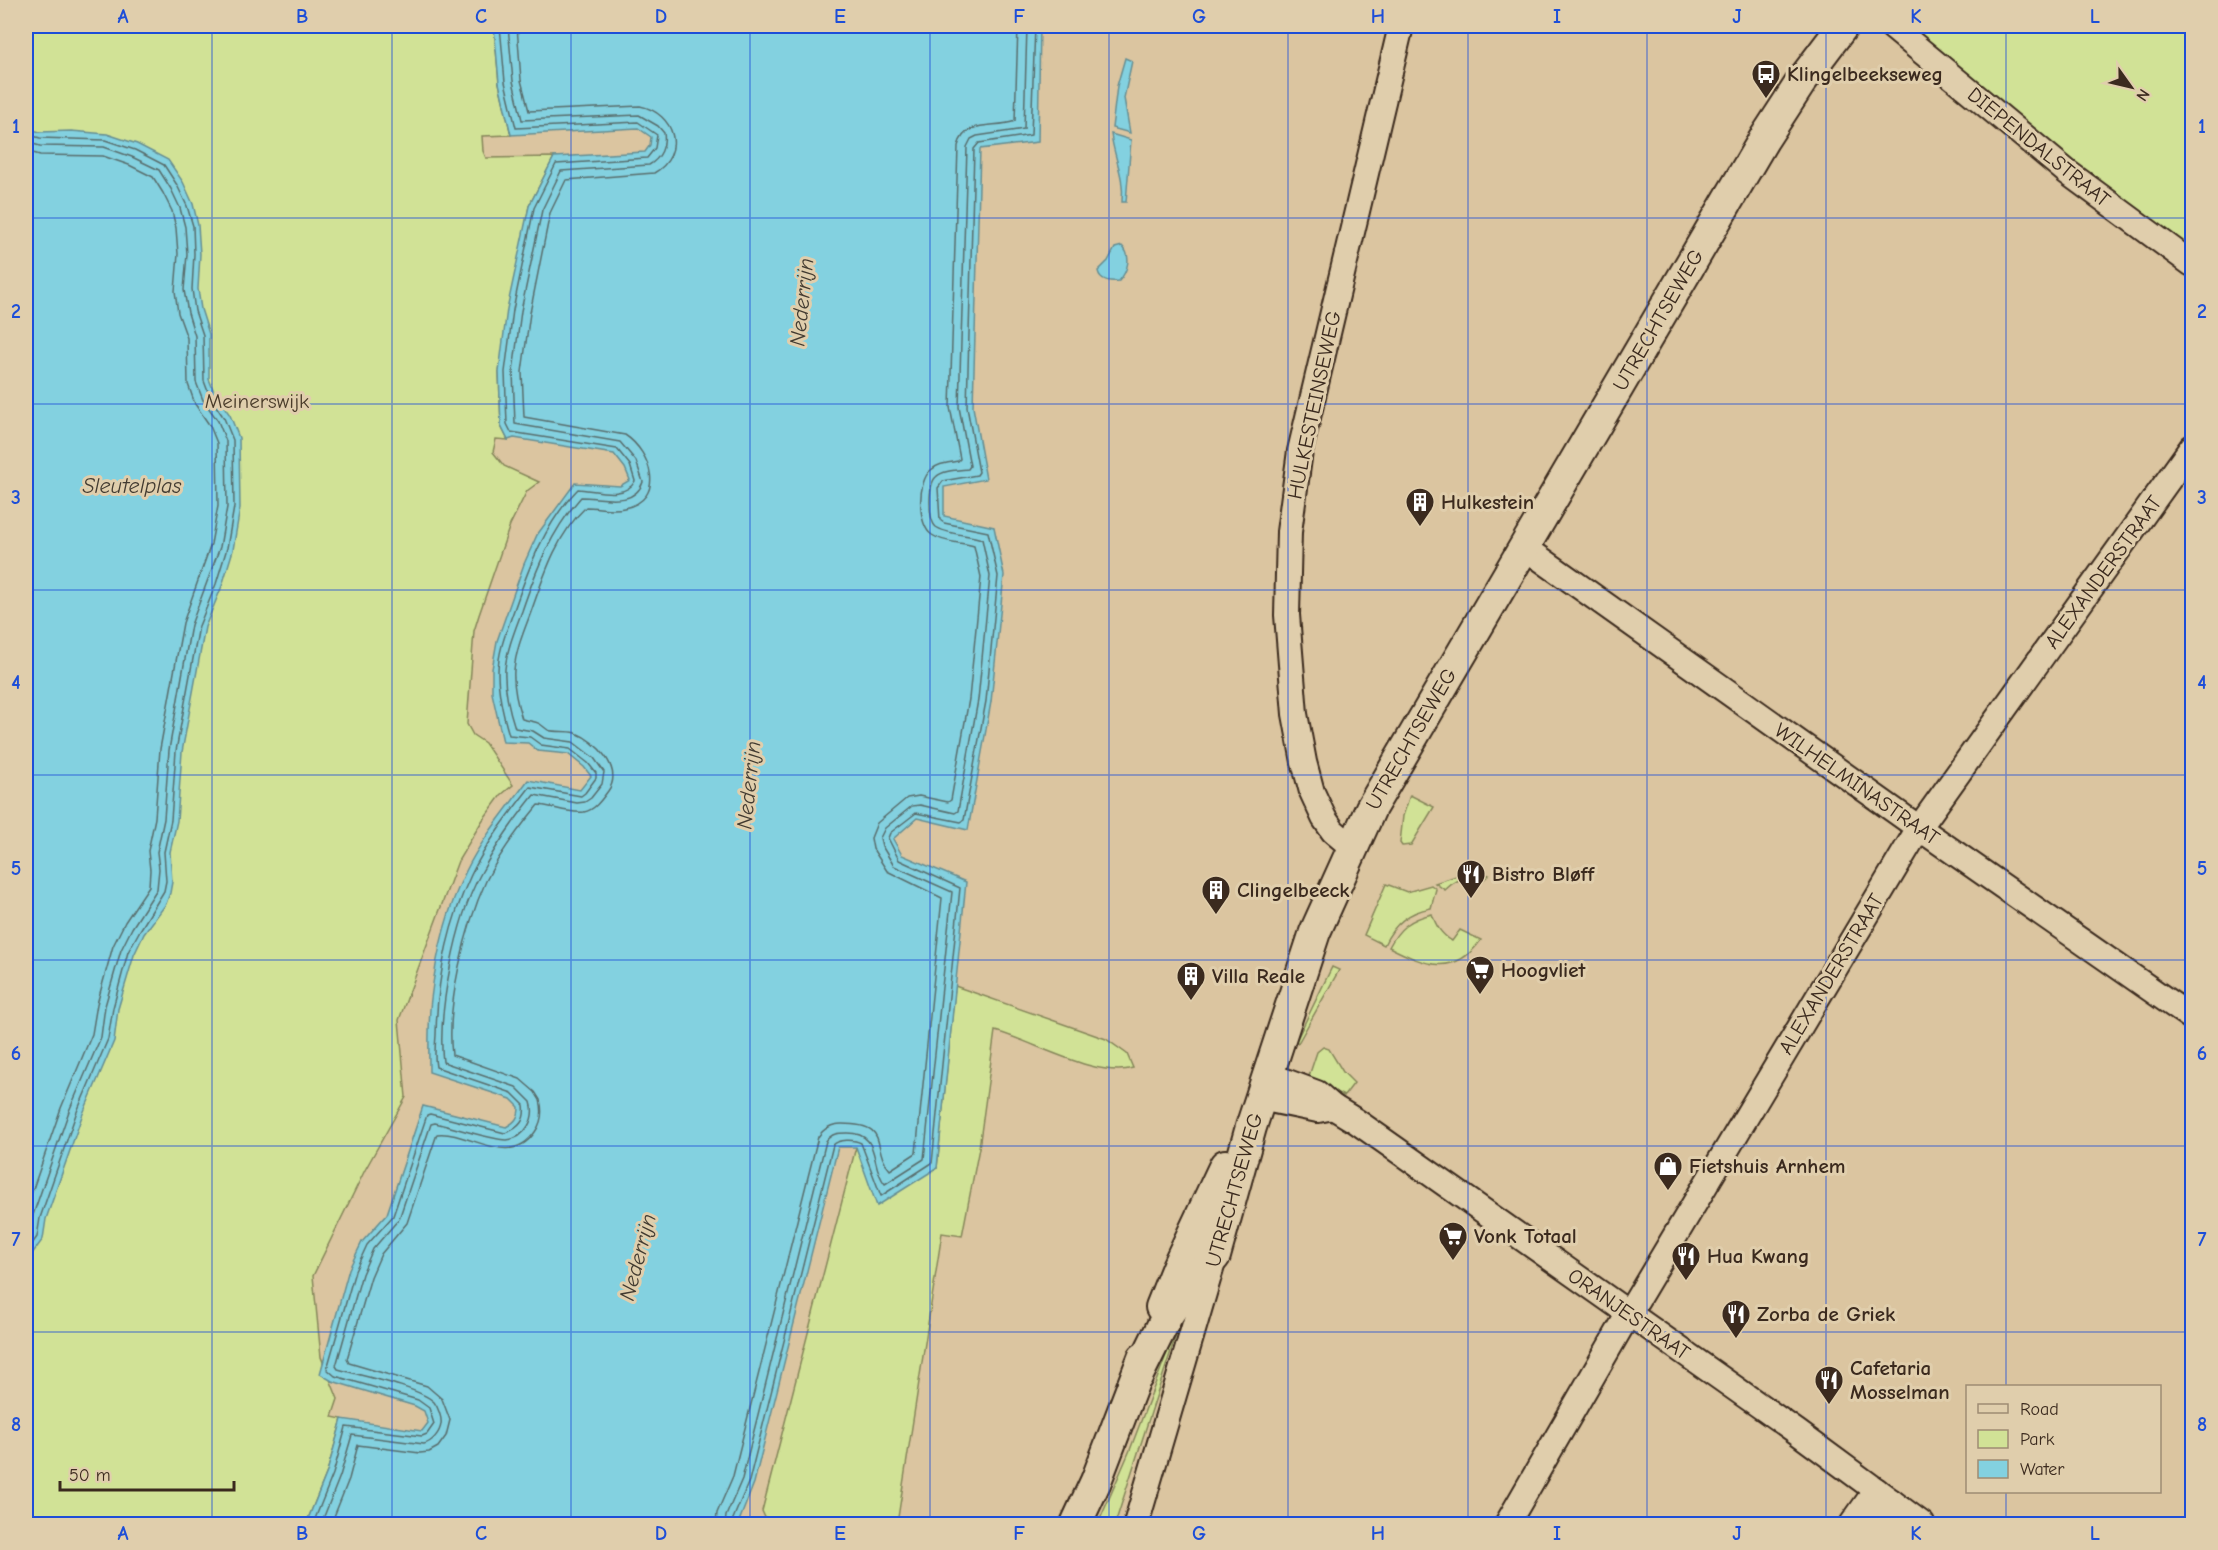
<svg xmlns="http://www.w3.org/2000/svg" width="2218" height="1550" viewBox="0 0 2218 1550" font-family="'Comic Neue',sans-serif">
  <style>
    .green { fill: #d1e296; stroke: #86865a; stroke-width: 1.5 }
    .water { fill: #83d1e0; stroke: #668e92; stroke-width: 1.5 }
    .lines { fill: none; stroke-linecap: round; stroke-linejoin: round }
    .shore { stroke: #586d6c; stroke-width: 1.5 }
    .minor-casing { stroke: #3b2a1e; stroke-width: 28 }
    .major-casing { stroke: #3b2a1e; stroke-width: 34 }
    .minor { stroke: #e0ceac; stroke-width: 24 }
    .major { stroke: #e0ceac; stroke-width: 30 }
    .grid { fill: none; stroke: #1d4ed8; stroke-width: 1.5; stroke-opacity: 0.55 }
    .labels { text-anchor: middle; stroke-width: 6; stroke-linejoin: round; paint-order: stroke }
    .poi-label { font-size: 21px; font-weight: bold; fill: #3b2a1e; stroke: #e0ceac; text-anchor: start }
    .street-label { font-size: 21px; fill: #3b2a1e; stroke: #e0ceac }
    .park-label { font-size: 21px; fill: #4a3c2a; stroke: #e0ceac }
    .water-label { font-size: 22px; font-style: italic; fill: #423b31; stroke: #e0ceac }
    .neatline { fill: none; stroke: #1d4ed8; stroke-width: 2 }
    .grid-label { font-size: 20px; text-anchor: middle; font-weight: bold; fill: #1d4ed8 }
  </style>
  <rect width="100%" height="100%" fill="#dbc5a0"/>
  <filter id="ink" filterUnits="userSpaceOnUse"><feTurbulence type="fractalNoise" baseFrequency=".0167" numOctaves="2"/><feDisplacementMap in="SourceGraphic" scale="12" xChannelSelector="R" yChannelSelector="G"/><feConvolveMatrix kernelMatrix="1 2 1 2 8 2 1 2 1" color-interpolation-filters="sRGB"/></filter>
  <g filter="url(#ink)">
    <g class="green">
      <path d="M26,26H494L499,83L511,135L482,136L483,151L486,158L554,157L529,206L499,372L501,426L508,440L496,439L493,452L504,466L539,482L527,491L510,525L479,615L474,631L467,724L473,735L485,743L513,785L501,795L482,821L458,861L399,1020L406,1097L365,1170L313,1276L321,1357L338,1399L332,1417L342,1419L327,1472L306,1524H26Z"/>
      <path d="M1906,26H2192V253L2122,203Z"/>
      <path d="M1410,795L1434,807L1411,845L1402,846L1400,843L1403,816Z"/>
      <path d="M1474,870L1489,875L1483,880C1468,874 1456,879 1445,890L1435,883Z"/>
      <path d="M1386,884L1407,892L1431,885L1436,889L1431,908C1408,912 1394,924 1384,945L1364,935Z"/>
      <path d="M1432,914C1436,926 1441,934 1452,941L1460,930L1481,940C1454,978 1425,965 1389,947C1399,928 1410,919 1432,914Z"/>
      <path d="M1332,967L1339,970L1298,1043L1296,1041Z"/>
      <path d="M955,986L1106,1039L1127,1054L1133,1068C1096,1079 1033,1041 995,1031L979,1148L962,1236L942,1233L897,1524H768L762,1511L856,1147L937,1168Z"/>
      <path d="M1323,1047L1329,1049L1343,1072L1354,1083L1344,1096L1308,1079L1317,1052Z"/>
      <path d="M1176,1329H1178L1115,1524H1098L1130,1450Z"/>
    </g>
    <g class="water">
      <path d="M494,26H1040L1038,142L980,149L973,407L986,479L944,487V516L994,527L1004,575L991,702L968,830L917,818L893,839L902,855L966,882L937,1168L877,1206L856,1147H838L754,1483L738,1524H306L327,1472L342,1419L422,1431L428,1423L424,1411L415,1406L332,1381L320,1374L349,1269L362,1242L387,1214L423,1106L506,1127C515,1122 519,1118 519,1107L511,1099L429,1072C429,1048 428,1023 431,999C436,956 447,909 466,871C482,838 507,809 528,780L580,790L591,776L584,767L568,754L538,751L528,743L503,742L492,693V669L497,641L524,564L537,535L575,483L620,486L630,480L625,468L614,454L514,438L508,440L501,426L499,372L507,309L529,206L554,157L645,152L650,145L651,137L638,128L511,135L499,83Z"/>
      <path d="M1125,58L1132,61L1124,98L1130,133L1112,128L1117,86Z"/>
      <path d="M26,128L40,132L71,131L107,134L137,144L168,160L183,182L193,204L198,225L200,254L198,289L201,309L209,334V379L215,394L230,415L239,438L240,508L233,550L222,586L205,627L182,752L177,821L170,852L172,882L170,893L166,904L144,934L134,955L118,1009L114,1041L82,1116L46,1219L43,1239L26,1262Z"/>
      <path d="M1111,134L1131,140L1126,202H1122C1125,177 1114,158 1111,134Z"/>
      <path d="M1122,246C1132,256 1128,271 1119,281C1111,282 1100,281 1098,271L1108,261L1115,248Z"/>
    </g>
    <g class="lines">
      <g class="shore">
        <path d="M26,134L40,138L105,140L135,150L164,165L177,185L187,206L193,226L194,254L192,289L195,311L203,335L204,381L210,397L224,418L233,440L234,507L227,548L216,584L199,626L176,751L171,820L164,852L166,881L164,891L139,932L128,952L113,1008L108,1039L76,1114L40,1218L37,1237L26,1252"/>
        <path d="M26,142L40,146L104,147L132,157L159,170L171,189L180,208L185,227L187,254L184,290L188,313L195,336L196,382L203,400L218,421L226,441L227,507L220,547L191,625L169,750L164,819L157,852L159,869L157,889L132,928L121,950L105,1006L101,1037L69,1111L33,1215L30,1234L26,1240"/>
        <path d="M26,151L40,155L103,156L129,165L153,177L163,193L172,211L176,228L178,254L175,291L178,313L187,338L188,384L195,404L210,426L217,443L218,506L211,544L183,623L160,749L155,818L148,851L150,870L149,886L125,922L113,946L97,1004L92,1034L61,1108L26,1209"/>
        <path d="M313,1524L333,1474L346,1427L422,1436L427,1434L434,1424L429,1408L418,1400L335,1376L327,1369L355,1271L367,1245L393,1216L427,1115L430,1114L505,1133C520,1128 526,1120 524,1105L512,1093L436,1067C434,1057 435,1046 436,1035C437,981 448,924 471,875C486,844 509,814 530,787L581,796L585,793L596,778V773L588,763L570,749L541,745L530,737L509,735C503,715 498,694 498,672C498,651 507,630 514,610C529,567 545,523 578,489C596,490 625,500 635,481L630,465L617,449L511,432L507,424L505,372L513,310L534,208L556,164L647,158L655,148L657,135L638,122L516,128L505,82L500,26"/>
        <path d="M321,1524L340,1476L352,1435L424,1444C432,1442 440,1433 441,1424C442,1418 438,1407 434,1402C421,1388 359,1375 338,1369L336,1366L362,1274L373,1249L399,1219L431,1124L435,1123C449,1126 495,1141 507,1140C526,1138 536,1118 531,1102L516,1087L443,1062C437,1013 456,919 480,875C495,847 514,820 534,795L577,803L585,802L591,798L602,784L604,772L594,758L573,742L544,738L533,731L515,728C509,710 504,688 505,669C507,649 515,630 522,611C536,570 551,531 581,497C602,497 634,508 643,482L636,461L620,442L515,424L513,372L521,311L542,210L561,171L649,165C661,158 666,146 664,133L658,126L639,115L522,120L513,81L508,26"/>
        <path d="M331,1524L349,1479L358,1445L420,1453L429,1452L438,1447L446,1436L450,1420L442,1399L427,1386L349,1363L347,1359L371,1277L381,1254L407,1223L437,1134C469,1130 509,1170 535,1132C542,1122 543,1111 540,1100L535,1092L520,1079L452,1055C446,1006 465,927 486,881C499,854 519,828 538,805C552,806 569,814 584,812C595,810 602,799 608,791C624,769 596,741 576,733C567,730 556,733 548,730C545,728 543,726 540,724C535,721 528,721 522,719C517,704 513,686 514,670C516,649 524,631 531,612C544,575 557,534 586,507C598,507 612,511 624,508C667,500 651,452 625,435L524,417L522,372L530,313L550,213L566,180L654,173C687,154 675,113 640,106L529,111L521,80L517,26"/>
        <path d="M716,1524L717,1513L733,1476L818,1137C824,1128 831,1124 842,1124C892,1124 870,1147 890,1170L916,1153L942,898L887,871L873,849L871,838L877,823L907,798L919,796L948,802L951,800L969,699L981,577L974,546C961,542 944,543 932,535C917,525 917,481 931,470C938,463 949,463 958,461L960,459L950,407L958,146C966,118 995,129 1015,121L1018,26"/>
        <path d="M725,1524L726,1516L742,1479L826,1141C832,1133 838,1133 847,1133C882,1133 869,1165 885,1184L924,1159L952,892L894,866L882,846L880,838L885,828L912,806L920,805L955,813L958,811L978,700L990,576L982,539C970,535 945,534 936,527C928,520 928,484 936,477C943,470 959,470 968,469L970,466L959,407L967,147L971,139L977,136L1024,129L1027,26"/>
        <path d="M732,1524L733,1519L749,1481L833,1145C839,1139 854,1139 861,1143L881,1196L932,1163L960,888L899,860L888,838L890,833L916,813L961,822L964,820L986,701L998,576L988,532L944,523L940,520L938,488L943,481L977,475L979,472L967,407L974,149L979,143L1031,135L1035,26"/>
      </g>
      <g class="minor-casing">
        <g id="minor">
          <path d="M1891,26L2067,172L2192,264"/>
          <path d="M1524,547L1919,828L2192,1018"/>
          <path d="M1352,847L1333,831L1324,818L1312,792L1304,762L1295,714L1287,615L1289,532L1300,451L1401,26"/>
          <path d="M1269,1075L1317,1093L1333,1107L1356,1121L1797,1432L1922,1524"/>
          <path d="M1260,1098L1318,1110L1333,1107"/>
          <path d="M1136,1524L1214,1259"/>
          <path d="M1507,1524L1629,1313L1919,828L2192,447"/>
          <path d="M1852,1524L1876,1490"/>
          <path d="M1875,1524L1891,1501"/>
        </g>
      </g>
      <g class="major-casing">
        <g id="major">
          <path d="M1161,1307L1177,1267L1225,1165"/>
          <path d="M1137,1377L1167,1316L1183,1292L1215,1256L1251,1127L1315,932L1371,808L1764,139L1803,79L1843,26"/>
          <path d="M1076,1524L1096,1481L1143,1358"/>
        </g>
      </g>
      <use href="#minor" class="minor"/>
      <use href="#major" class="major"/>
    </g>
  </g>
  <path class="grid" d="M212,26V1524M392,26V1524M571,26V1524M750,26V1524M930,26V1524M1109,26V1524M1288,26V1524M1468,26V1524M1647,26V1524M1826,26V1524M2006,26V1386M26,218H2192M26,404H2192M26,590H2192M26,775H2192M26,960H2192M26,1146H2192M26,1332H2192M2006,1492V1524"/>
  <defs>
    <g id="bus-pin" transform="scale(1.5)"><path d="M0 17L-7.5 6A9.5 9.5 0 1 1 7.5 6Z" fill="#3b2a1e" stroke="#e0ceac"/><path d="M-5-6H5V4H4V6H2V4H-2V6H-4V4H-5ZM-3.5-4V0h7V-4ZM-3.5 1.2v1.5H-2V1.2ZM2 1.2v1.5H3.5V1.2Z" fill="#fff"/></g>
    <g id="building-pin" transform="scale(1.5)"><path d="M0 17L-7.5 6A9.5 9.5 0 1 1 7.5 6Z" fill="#3b2a1e" stroke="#e0ceac"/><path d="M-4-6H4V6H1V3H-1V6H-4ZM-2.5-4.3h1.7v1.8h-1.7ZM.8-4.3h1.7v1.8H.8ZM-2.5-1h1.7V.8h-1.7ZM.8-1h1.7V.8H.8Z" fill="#fff"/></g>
    <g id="restaurant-pin" transform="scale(1.5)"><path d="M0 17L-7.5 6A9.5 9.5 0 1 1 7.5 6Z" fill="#3b2a1e" stroke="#e0ceac"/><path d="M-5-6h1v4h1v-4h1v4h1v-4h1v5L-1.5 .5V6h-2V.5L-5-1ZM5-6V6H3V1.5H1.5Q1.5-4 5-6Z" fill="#fff"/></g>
    <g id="supermarket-pin" transform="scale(1.5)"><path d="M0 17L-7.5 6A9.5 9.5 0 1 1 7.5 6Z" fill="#3b2a1e" stroke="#e0ceac"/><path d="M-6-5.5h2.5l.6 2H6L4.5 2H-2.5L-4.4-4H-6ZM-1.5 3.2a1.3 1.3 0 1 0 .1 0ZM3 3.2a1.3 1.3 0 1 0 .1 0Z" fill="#fff"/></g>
    <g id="shop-pin" transform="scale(1.5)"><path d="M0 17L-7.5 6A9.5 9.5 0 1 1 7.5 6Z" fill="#3b2a1e" stroke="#e0ceac"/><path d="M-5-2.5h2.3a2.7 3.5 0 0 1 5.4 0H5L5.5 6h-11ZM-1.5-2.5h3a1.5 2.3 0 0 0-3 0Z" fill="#fff"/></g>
  </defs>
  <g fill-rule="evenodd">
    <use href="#bus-pin" x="1766" y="74"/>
    <use href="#building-pin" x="1420" y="502"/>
    <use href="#restaurant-pin" x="1471" y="874"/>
    <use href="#building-pin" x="1216" y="890"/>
    <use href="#supermarket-pin" x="1480" y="970"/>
    <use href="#building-pin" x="1191" y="976"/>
    <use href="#shop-pin" x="1668" y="1166"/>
    <use href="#supermarket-pin" x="1453" y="1236"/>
    <use href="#restaurant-pin" x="1686" y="1256"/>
    <use href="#restaurant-pin" x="1736" y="1314"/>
    <use href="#restaurant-pin" x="1829" y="1380"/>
  </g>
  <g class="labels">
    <g class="poi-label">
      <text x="1787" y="81">Klingelbeekseweg</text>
      <text x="1441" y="509">Hulkestein</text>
      <text x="1492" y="881">Bistro Bløff</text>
      <text x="1237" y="897">Clingelbeeck</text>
      <text x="1501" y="977">Hoogvliet</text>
      <text x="1212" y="983">Villa Reale</text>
      <text x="1689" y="1173">Fietshuis Arnhem</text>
      <text x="1474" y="1243">Vonk Totaal</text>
      <text x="1707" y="1263">Hua Kwang</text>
      <text x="1757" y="1321">Zorba de Griek</text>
      <text x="1850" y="1375">Cafetaria<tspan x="1850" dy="24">Mosselman</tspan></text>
    </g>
    <g class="street-label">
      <text transform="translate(2039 147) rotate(39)" y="7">DIEPENDALSTRAAT</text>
      <text transform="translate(1658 320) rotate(-60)" y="7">UTRECHTSEWEG</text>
      <text transform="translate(1314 405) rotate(-78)" y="7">HULKESTEINSEWEG</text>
      <text transform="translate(2103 572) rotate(-54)" y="7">ALEXANDERSTRAAT</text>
      <text transform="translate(1411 739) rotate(-60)" y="7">UTRECHTSEWEG</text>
      <text transform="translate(1857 784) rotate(35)" y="7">WILHELMINASTRAAT</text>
      <text transform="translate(1831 974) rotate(-59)" y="7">ALEXANDERSTRAAT</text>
      <text transform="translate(1234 1190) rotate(-74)" y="7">UTRECHTSEWEG</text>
      <text transform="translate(1629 1314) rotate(35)" y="7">ORANJESTRAAT</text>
    </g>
    <g class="park-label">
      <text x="257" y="408">Meinerswijk</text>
    </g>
    <g class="water-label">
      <text transform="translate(801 302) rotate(-84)" y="8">Nederrijn</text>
      <text x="132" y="493">Sleutelplas</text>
      <text transform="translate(748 785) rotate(-84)" y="8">Nederrijn</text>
      <text transform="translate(637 1257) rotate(-75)" y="8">Nederrijn</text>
    </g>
  </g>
  <rect width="2218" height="1550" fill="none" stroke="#e0ceac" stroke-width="66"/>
  <rect x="1966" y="1385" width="195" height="108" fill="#e0ceac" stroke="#9e8c73" stroke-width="1.5"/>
  <rect x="1978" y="1404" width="30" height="9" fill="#e0ceac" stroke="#9e8c73" stroke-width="1.5"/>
  <text x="2020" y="1415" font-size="18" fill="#3b2a1e">Road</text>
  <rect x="1978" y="1430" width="30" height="18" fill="#d1e296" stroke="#9e8c73" stroke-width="1.5"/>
  <text x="2020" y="1445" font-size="18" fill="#3b2a1e">Park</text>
  <rect x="1978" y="1460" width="30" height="18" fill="#83d1e0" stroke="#9e8c73" stroke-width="1.5"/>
  <text x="2020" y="1475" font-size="18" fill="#3b2a1e">Water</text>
  <g transform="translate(2131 87) rotate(124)" stroke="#e0ceac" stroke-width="4.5" paint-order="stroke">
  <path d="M0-4.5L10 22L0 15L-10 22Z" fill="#3b2a1e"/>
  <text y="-9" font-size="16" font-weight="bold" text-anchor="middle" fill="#3b2a1e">N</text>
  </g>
  <path d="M60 1481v9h174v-9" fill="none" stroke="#3b2a1e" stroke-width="3"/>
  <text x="69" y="1481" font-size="18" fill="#3b2a1e" stroke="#e0ceac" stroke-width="4.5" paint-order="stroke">50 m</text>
  <rect x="33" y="33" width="2152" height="1484" class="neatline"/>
  <g class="grid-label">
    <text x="123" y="23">A</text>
    <text x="302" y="23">B</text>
    <text x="481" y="23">C</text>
    <text x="661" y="23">D</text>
    <text x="840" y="23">E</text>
    <text x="1019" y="23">F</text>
    <text x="1199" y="23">G</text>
    <text x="1378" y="23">H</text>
    <text x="1557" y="23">I</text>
    <text x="1737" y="23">J</text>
    <text x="1916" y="23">K</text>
    <text x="2095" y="23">L</text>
    <text x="16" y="133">1</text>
    <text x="2202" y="133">1</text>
    <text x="16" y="318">2</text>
    <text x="2202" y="318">2</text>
    <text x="16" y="504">3</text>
    <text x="2202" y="504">3</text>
    <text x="16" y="689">4</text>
    <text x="2202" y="689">4</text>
    <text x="16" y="875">5</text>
    <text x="2202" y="875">5</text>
    <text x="16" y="1060">6</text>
    <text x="2202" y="1060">6</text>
    <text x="16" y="1246">7</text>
    <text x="2202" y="1246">7</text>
    <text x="16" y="1431">8</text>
    <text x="2202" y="1431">8</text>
    <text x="123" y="1540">A</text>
    <text x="302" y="1540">B</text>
    <text x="481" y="1540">C</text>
    <text x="661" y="1540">D</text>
    <text x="840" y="1540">E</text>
    <text x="1019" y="1540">F</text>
    <text x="1199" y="1540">G</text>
    <text x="1378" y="1540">H</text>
    <text x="1557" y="1540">I</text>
    <text x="1737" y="1540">J</text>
    <text x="1916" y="1540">K</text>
    <text x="2095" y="1540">L</text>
  </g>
</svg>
